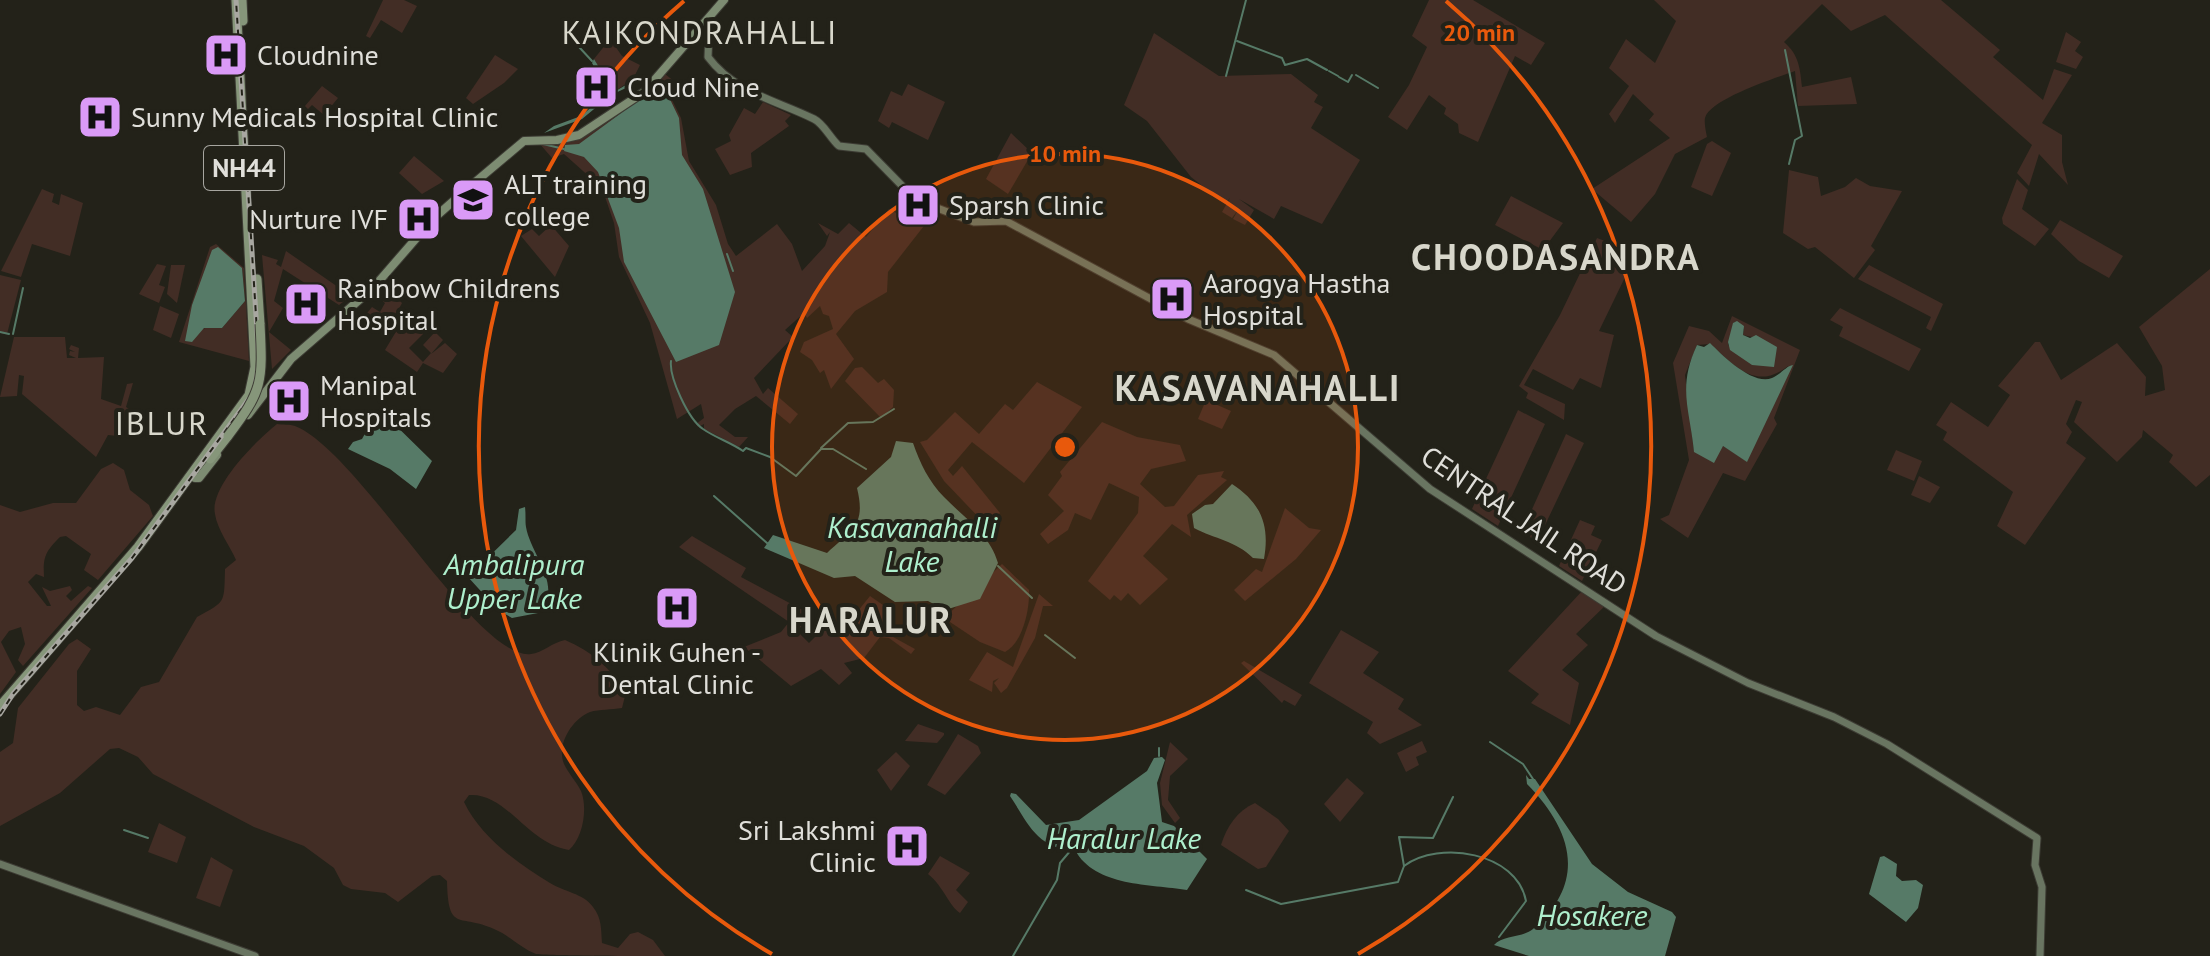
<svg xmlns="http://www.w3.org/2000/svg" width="2210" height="956" viewBox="0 0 2210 956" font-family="'PT Sans',sans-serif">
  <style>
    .green { fill: #422d25; fill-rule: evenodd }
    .water { fill: #567a67 }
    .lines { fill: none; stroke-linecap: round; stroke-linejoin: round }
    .stream { stroke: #567a67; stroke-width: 2 }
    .secondary-casing { stroke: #3d3c34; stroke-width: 9 }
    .primary-casing { stroke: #3d3c34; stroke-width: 10 }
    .trunk-casing { stroke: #3d3c34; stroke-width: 11 }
    .secondary { stroke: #697561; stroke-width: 7 }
    .primary { stroke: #7d8c72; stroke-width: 8 }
    .trunk { stroke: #86967a; stroke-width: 9 }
    .rail-casing { stroke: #a8a7a1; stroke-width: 5 }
    .rail { stroke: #232219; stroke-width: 2; stroke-dasharray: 6; stroke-linecap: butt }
    .trunk-bridge-casing { stroke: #3d3c34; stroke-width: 11; stroke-linecap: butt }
    .trunk-bridge { stroke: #86967a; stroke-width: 9 }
    .ring { fill: none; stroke: #e8590c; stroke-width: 4 }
    .labels { text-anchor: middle; stroke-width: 8; stroke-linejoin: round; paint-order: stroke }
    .shield { fill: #232219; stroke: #a7a6a0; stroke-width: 2 }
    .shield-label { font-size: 26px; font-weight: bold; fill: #e0dfda }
    .poi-label { font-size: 28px; fill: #e0dfda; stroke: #232219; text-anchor: start }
    .street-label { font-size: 28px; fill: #e0dfda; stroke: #232219 }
    .water-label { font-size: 30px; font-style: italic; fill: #aeefcd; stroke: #232219 }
    .quarter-label { font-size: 32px; letter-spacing: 2px; fill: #d8d7cb; stroke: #232219 }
    .district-label { font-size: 36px; font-weight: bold; letter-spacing: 2px; fill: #d8d7cb; stroke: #232219 }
    .centre { fill: #e8590c; stroke: #232219; stroke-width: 4 }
    .ring-label { font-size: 24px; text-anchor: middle; font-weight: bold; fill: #e8590c; stroke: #232219; stroke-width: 8; stroke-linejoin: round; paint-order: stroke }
  </style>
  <rect width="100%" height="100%" fill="#232219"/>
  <g class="green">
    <path d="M383,0H404L417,6L402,33L381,20L370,38L366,36Z"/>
    <path d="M1429,0H1473L1545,43L1531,65L1515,56L1478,142L1459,133L1458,124L1444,114L1446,108L1429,95L1407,130L1388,117L1409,85L1427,47L1412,36Z"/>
    <path d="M1654,0H1941L2000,50L1993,57L2043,100L2054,69L2072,75L2042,123L2062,135V162L2068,185L2039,154L2029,186L2017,173L2032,145L1885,15L1851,31L1822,4L1784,42C1799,55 1800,68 1802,87L1851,77L1857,104L1798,106L1795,71C1776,78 1710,99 1705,118C1704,123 1706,132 1707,137L1675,154L1655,194L1631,222L1592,189L1670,138L1649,120L1654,114L1633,94L1615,123L1609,114L1629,86L1609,68L1626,39L1655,63L1676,21Z"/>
    <path d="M2066,32L2081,42L2075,51L2083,57L2076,69L2056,62Z"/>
    <path d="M1154,33L1219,76L1291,74L1318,95L1314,102L1323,107L1311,128L1360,160L1322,224L1281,206L1274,219L1239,199L1254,210L1245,225L1233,219L1238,210L1232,218L1222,212L1230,198L1225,204L1191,177L1147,121L1124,105Z"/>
    <path d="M610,39L622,56L640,65L633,79L614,92L594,59Z"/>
    <path d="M495,55L518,69L504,83L473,104L466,98Z"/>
    <path d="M665,74L675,82L669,94L681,118L689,161L716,205L728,244L736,256L777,224L792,244L802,271L825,246L830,232L827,236L818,223L838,234L849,223L866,237L889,209L905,218L912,208L927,222L888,272L887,292L855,311L836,334L854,359L831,389L824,370L820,373L812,360L800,352L804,342L833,329L829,316L823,314L820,306L807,318L804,313L785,330L793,337L754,378L763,394L768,388L798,414L790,424L756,396L735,409L719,425L735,437H748L739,447L704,429V424L698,427L696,424L704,418L701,404L677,419L650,323L619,257L614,223L602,188L564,154L552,158L539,143L576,139Z"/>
    <path d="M908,84L945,102L928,140L892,122L889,128L878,121L891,91L902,96Z"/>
    <path d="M322,86L338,98L324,115L312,105L308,109L305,106Z"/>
    <path d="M763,102L791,115L785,121L789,126L751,153L752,167L730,175L715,149L731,141L729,135L744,108L755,114Z"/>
    <path d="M1011,133L1032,153L1008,194L986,179Z"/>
    <path d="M1712,141L1731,153L1712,196L1691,187L1707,144Z"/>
    <path d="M414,156L444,181L422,194L399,173Z"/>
    <path d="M1789,170L1818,177L1821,196L1845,187L1856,178L1870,186L1902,191L1871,246L1875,250L1854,278L1815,247L1808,249L1783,233Z"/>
    <path d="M2017,179L2028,190L2022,209L2049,229L2035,246L2003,224L2002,218Z"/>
    <path d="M42,189L54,194L52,202L59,205L61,194L83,203L70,256L32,244L21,277L1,271Z"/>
    <path d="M1511,196L1563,223L1543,250L1495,225Z"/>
    <path d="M2060,220L2123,256L2109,278L2079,261L2051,234Z"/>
    <path d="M551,225L569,246L555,277L521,236L532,229L539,236Z"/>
    <path d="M1597,238L1613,244L1607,259L1629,269L1599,331L1614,335L1601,388L1580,378L1573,390L1533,369L1524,385L1565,404L1564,420L1526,398L1528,393L1519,386L1560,315Z"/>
    <path d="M216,244L244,268L249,361L179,342L210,247ZM242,268L245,301L222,328L210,326L200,330L192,305L199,290Z"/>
    <path d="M286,251L351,296L339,305L283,269L274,301L283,308L269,332L291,350L272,369L262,255L278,260L276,264L281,267Z"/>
    <path d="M157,264L166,266L159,285L165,287L159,303L139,294Z"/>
    <path d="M171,265H185L177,303L167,294Z"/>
    <path d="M1869,265L1943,304L1931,331L1926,328L1931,317L1858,279Z"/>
    <path d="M2210,269V475L2196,487L2169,462L2173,455L2143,430L2142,437L2117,462L2074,422L2082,402L2076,400L2066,424L2072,432L2066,443L2086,458L2025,545L1997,526L2013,492L1943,440L1947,432L1936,425L1951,402L1988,427L2010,395L1998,386L2035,342H2040L2061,380L2117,343L2146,377L2145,396L2165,390L2162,366L2139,327Z"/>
    <path d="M0,275L21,280L7,334L0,333Z"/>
    <path d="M388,289L402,303L393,320L408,328L417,316L430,327L409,348L423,362L431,353L423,345L435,332L443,340L431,354L445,343L457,354L443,373L423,363L417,372L385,350L397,330L379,319L375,325L363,318L372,307L380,312L385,303L379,298Z"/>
    <path d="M160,306L179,314L171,338L153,330Z"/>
    <path d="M1840,308L1921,349L1909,371L1839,336L1843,327L1830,320Z"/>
    <path d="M1732,316L1800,350L1774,418L1777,424L1745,481L1723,473L1688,538L1660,519L1669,515L1689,460L1673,363L1689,326L1709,331L1722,343ZM1734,322L1744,329L1743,335L1752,337V365L1728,345ZM1710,344C1736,367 1756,391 1788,366L1747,461L1723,446L1694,451L1685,375L1697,345Z"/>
    <path d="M14,337H65L67,358H76L69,355L70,351L75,352L69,349L71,345L79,348L78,358L104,357L101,399L121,406L127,384L133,383L126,407L129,409L118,436L108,435L96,457L22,394L24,376L19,375L17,396L0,397Z"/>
    <path d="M862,367L878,383L884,379L894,390L893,407L881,418L845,381L855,368Z"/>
    <path d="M1037,382L1082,407L1024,483L972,442L948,470L953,476L962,466L1000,513L986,525L944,481L920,442L927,440L955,412L979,434L1005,404L1013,410Z"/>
    <path d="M1206,400L1231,411L1222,429L1198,419Z"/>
    <path d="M1518,410L1545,424L1498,526L1472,509Z"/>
    <path d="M1102,422L1137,437L1180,445L1186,461L1151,469L1140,484L1165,507L1174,506L1198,475L1224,471L1221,477L1227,480L1187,515L1191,537L1172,524L1143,556L1168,579L1140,605L1128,593L1121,601L1114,595L1110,600L1088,581L1138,513L1139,497L1109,483L1091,520L1075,513L1068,530L1048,544L1040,534L1064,511L1048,495L1062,476L1060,472Z"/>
    <path d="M277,424C282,425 290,424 295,426C358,450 478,662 531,654C542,653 553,642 565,640C592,651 610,668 626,692L622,708C611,710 600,709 590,712C572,719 556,745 564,764C568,773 576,781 581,791C588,808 583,838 569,850C528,844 506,792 469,795L464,802C480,836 518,864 550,883C564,892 583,893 593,907C602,918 601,930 602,943L618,948L630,934L638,932L653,940L665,956C639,956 556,956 536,954C520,948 509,935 494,929C460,913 448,934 447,881L440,875L432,876L398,902L385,893L351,889L343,885L334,868L304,846L254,827L153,774L138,757L119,748L110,749L60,793L0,826V752L13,743L18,708L69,644L77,639L91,649L77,671V705L84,711L96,707L120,715L141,687L159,682L197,617C226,601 224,604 225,569L236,560C230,546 217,529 215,514C209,487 257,440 277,424Z"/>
    <path d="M1566,434L1584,443L1537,542L1530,537L1532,531L1524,527Z"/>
    <path d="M1896,450L1922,461L1914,481L1887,470Z"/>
    <path d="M113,463L124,470L130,490L149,505L153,516L98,580L84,570L91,554L66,536L60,537C45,552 43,557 44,577L36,574L28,582L47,606H51L42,587L50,591L70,586L72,590L66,596L71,601L88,586L92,588L23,666L18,660L25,644L21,627L9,631L1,642L16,672L0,694V505L20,512L53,503H76L101,469Z"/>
    <path d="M1919,476L1940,487L1930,503L1911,495Z"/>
    <path d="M1285,508L1309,528L1321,530L1296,559L1245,601L1234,590L1256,569L1262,572Z"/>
    <path d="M1580,520L1595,526L1591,535L1602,540L1582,581L1559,566Z"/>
    <path d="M692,536L746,568L741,577L812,615L797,631L809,643L830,622L841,632L870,596L893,612L884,632L915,649L911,654L889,638L880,637L864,658L844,663L852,673L839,685L821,669L791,686L744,647L781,632L789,622L679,547Z"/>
    <path d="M1002,564L1029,590C1030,608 1023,643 1005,652L980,642L944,618Z"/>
    <path d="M1583,590L1607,604L1576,634L1588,645L1562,670L1579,683L1570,725L1531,703L1539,694L1508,671Z"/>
    <path d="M1039,594L1053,606H1043L1035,638L1007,688L1001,693L994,683L999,678L993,681L992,692L969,680L987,652L1013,667Z"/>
    <path d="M1341,630L1379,652L1363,673L1404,699L1398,709L1422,725L1380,744L1367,733L1373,722L1309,683Z"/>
    <path d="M1244,661L1302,695L1295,706L1284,700L1282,703L1241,663Z"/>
    <path d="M918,724L944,733V735L937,743L905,741Z"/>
    <path d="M958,734L978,746L981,753L945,795L927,785Z"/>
    <path d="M1422,741L1427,752L1416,757L1419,765L1406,772L1397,753Z"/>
    <path d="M1170,742L1188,759L1170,776L1168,800L1180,818L1175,823L1162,805L1160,783Z"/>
    <path d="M896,752L910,766L891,791L877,770Z"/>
    <path d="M1347,778L1364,793L1340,822L1324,804Z"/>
    <path d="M1255,803L1278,819L1289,831L1266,867L1258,869L1221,845C1227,826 1237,811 1255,803Z"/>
    <path d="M159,823L186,837L177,863L148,852Z"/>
    <path d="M940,856L970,873L956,890L968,902L960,913C949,906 944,887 928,874Z"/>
    <path d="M211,857L233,870L220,907L196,898Z"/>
  </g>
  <g class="water">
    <path d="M594,59L614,92L636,79L641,81L611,95L582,119L544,133L554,126L581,116L608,93L592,63Z"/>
    <path d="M658,86L667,93L679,118L682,155L703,189L735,292L719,345L676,362L624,262L619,228L598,172L584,157L564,151L565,145L579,144Z"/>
    <path d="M218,247L242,268L245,301L222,328H204L192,342L185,341L192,305L212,250Z"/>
    <path d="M1737,321L1744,326L1743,335L1750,338L1756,335L1777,347L1774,367L1752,365L1730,350L1728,342L1733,323Z"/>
    <path d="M1710,343C1722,355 1753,386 1772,378C1780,375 1786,366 1793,365L1747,462L1723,446L1714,463L1694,452C1690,409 1677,388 1697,345L1704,347Z"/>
    <path d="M381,411L432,461L416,489L390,469L348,449L353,442L362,439L377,412Z"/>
    <path d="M896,441L913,443C920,463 929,482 944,497C964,518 990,534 998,563L980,599L945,610L928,601L895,602L855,576L834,578L764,548L773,535L827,553C853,529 866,525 857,488L891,457Z"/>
    <path d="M1232,484C1261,503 1270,525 1264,559L1253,558C1236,541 1215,539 1194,528L1192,514L1205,505L1213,504Z"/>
    <path d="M525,507C526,514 525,521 526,527C531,556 565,587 538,613L512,618L498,610L468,577L516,530L519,509Z"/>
    <path d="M1162,757L1165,760L1157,783L1162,822L1174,826L1207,859L1187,890C1151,884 1095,887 1075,850C1037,849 1028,823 1010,796L1011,793L1016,794L1046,825L1079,820L1147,771L1154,758Z"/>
    <path d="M1526,775L1529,779H1535L1592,864L1628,892L1672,912L1676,917L1665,956H1529L1494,945C1503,935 1522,938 1533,929C1588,881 1572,830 1527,784Z"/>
    <path d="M1884,856L1897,864L1896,876L1902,881L1916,880L1923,885L1918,908L1906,922L1869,894L1880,857Z"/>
  </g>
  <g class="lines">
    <g class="stream">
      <path d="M567,34L592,61"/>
      <path d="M1237,41L1282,58L1285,65L1307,59L1327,70"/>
      <path d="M1785,50L1802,136L1795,140L1789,164"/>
      <path d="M1329,71L1338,76"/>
      <path d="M1356,75L1378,88"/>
      <path d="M1226,76L1246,0"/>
      <path d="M1339,77L1348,82L1352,75"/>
      <path d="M543,144L564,149"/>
      <path d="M727,254L733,271"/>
      <path d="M0,332L9,334"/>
      <path d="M13,334L23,288"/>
      <path d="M671,361C669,377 688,419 703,429C716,438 730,442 743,451L746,448L770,457L796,476L821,449H833L866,469"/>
      <path d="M821,448L848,423L873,422L894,409"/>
      <path d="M714,496L767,543"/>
      <path d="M998,566L1032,598"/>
      <path d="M1045,635L1075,658"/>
      <path d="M1490,742L1523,764L1533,779"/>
      <path d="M1159,756V748"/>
      <path d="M124,830L148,838"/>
      <path d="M1404,866C1439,840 1517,852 1526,901L1499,937"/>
      <path d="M1246,890L1281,904L1398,882L1404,866L1399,837L1433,838L1453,797"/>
      <path d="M1013,956L1057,880L1060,863L1071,850"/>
    </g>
    <g class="secondary-casing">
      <g id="secondary">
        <path d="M698,29L709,33L708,57C735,93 776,100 814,119C824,124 830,138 839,146L866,149L916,200L974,222L1006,221L1188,319L1274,355L1430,489L1656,636L1748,683L1834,717L1887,744L2037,838L2035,865L2042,887L2040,956"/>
        <path d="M0,864L255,956"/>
      </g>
    </g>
    <g class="primary-casing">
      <g id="primary">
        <path d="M248,415L291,359L373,288L433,219L467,189L524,141L557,140L579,135L644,92L724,0"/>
        <path d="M195,478H199L217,455"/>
      </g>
    </g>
    <g class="trunk-casing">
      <g id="trunk">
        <path d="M242,0L243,21"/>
        <path d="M257,279L260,324"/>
        <path d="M210,459L228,436"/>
        <path d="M0,706L138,547L249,395L255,367L236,0"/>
      </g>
    </g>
    <use href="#secondary" class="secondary"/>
    <use href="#primary" class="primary"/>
    <use href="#trunk" class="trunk"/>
    <g class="rail-casing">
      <path id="rail" d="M0,714L13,694L132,558L254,392L259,363L236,0"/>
    </g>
    <use href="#rail" class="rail"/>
    <g class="trunk-bridge-casing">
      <path id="trunk-bridge" d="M228,436C263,390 263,382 260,324"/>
    </g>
    <use href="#trunk-bridge" class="trunk-bridge"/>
  </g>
  <circle cx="1065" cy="447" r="293" fill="#e8590c" fill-opacity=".12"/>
  <g class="ring">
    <circle cx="1065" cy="447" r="293"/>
    <path d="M772 954A586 586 0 0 1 684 1M1446 1A586 586 0 0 1 1358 954"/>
  </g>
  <defs>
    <g id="hospital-square" transform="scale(2.3)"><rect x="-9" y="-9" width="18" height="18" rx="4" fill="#da9af7" stroke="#232219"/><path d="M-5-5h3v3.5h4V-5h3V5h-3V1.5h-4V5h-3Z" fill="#111"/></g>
    <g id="university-square" transform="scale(2.3)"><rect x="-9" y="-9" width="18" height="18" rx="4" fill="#da9af7" stroke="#232219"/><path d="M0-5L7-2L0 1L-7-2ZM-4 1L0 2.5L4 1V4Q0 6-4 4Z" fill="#111"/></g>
  </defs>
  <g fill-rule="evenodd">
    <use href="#hospital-square" x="226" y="55"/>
    <use href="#hospital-square" x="596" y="87"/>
    <use href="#hospital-square" x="100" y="117"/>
    <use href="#university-square" x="473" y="200"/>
    <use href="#hospital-square" x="918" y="205"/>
    <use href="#hospital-square" x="419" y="219"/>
    <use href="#hospital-square" x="1172" y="299"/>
    <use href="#hospital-square" x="306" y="304"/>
    <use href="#hospital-square" x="289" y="401"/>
    <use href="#hospital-square" x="677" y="608"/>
    <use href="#hospital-square" x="907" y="846"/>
  </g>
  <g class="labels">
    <rect class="shield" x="204" y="146" width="80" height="44" rx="6"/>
    <g class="shield-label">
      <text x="244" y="177">NH44</text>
    </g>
    <g class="poi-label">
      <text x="257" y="65">Cloudnine</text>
      <text x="627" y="97">Cloud Nine</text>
      <text x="131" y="127">Sunny Medicals Hospital Clinic</text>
      <text x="504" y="194">ALT training<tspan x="504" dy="32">college</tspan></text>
      <text x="949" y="215">Sparsh Clinic</text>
      <text x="388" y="229" text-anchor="end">Nurture IVF</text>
      <text x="1203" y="293">Aarogya Hastha<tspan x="1203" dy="32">Hospital</tspan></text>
      <text x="337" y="298">Rainbow Childrens<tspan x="337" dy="32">Hospital</tspan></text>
      <text x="320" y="395">Manipal<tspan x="320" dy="32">Hospitals</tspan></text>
      <text x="677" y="662" text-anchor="middle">Klinik Guhen -<tspan x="677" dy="32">Dental Clinic</tspan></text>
      <text x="876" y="840" text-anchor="end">Sri Lakshmi<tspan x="876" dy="32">Clinic</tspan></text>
    </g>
    <g class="street-label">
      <text transform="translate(1524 520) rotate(34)" y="10">CENTRAL JAIL ROAD</text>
    </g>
    <g class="water-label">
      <text x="912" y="538">Kasavanahalli<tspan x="912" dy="34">Lake</tspan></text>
      <text x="514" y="575">Ambalipura<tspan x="514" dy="34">Upper Lake</tspan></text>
      <text x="1124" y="849">Haralur Lake</text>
      <text x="1592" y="926">Hosakere</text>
    </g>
    <g class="quarter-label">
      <text x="700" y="44">KAIKONDRAHALLI</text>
      <text x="162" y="435">IBLUR</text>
    </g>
    <g class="district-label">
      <text x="1556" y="270">CHOODASANDRA</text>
      <text x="1258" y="401">KASAVANAHALLI</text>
      <text x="871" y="633">HARALUR</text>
    </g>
  </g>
  <circle cx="1065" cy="447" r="12" class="centre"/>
  <g class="ring-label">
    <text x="1479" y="41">20 min</text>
    <text x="1065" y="162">10 min</text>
  </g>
</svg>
